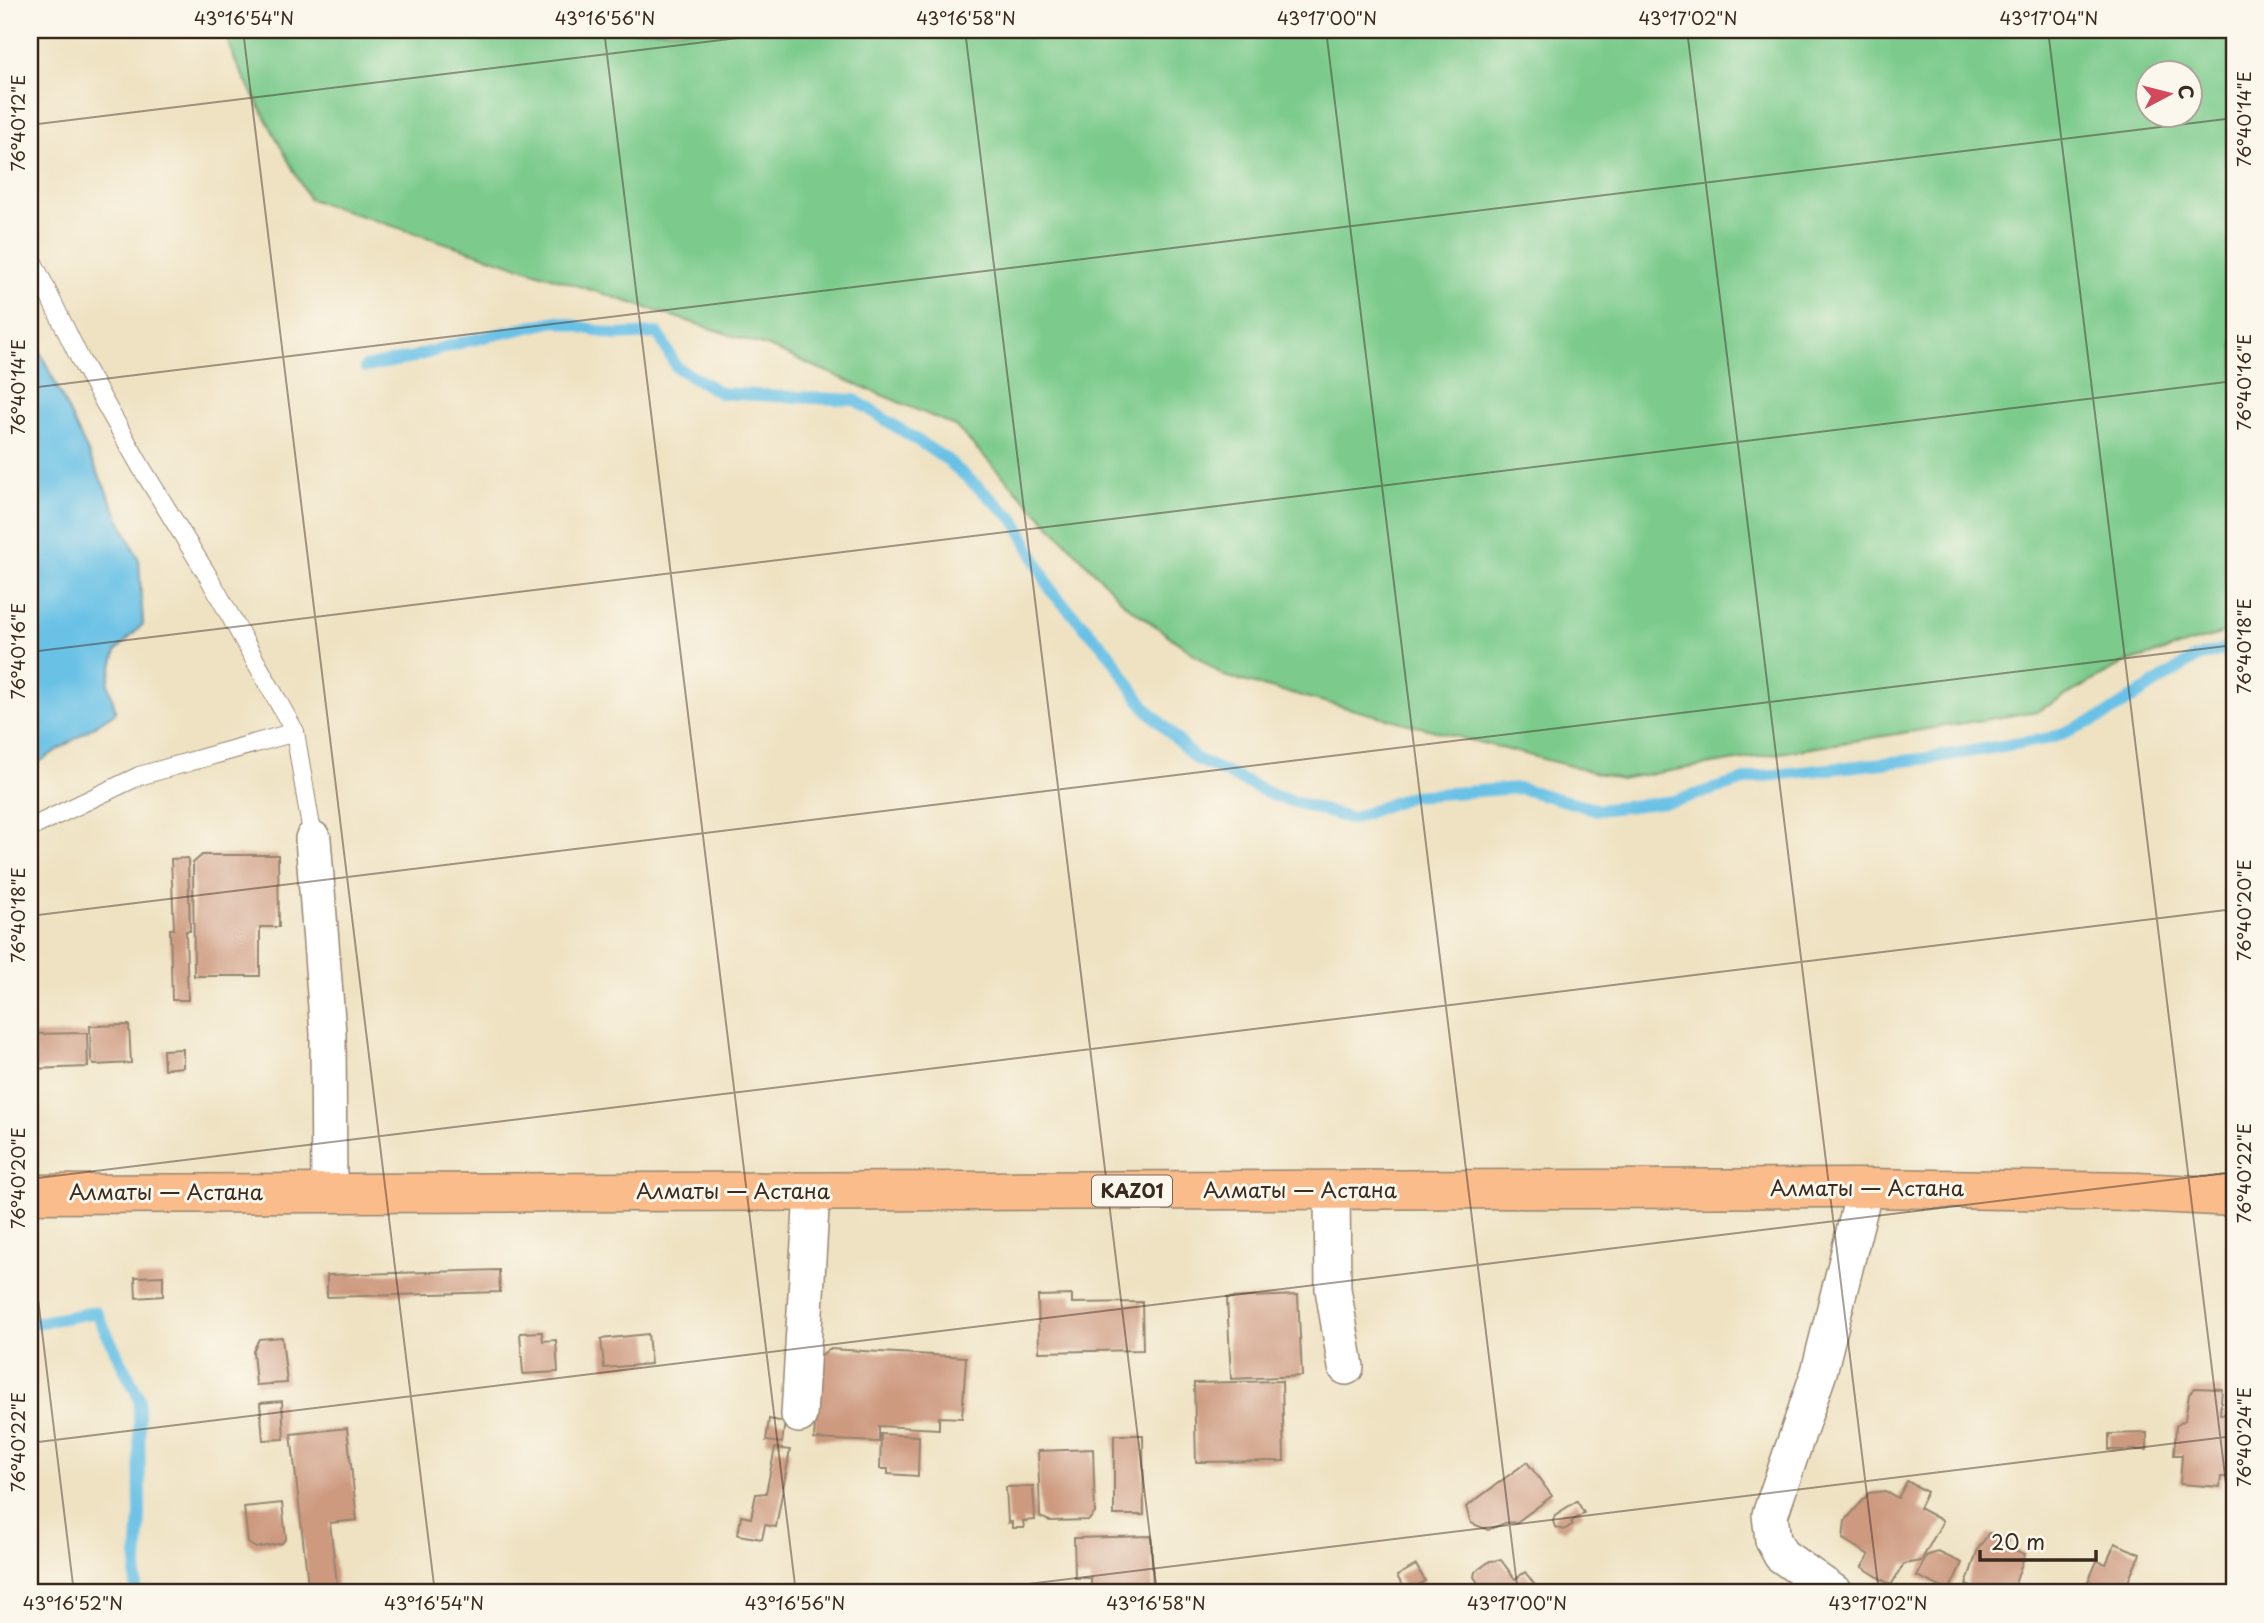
<svg xmlns="http://www.w3.org/2000/svg" width="2264" height="1623" viewBox="0 0 2264 1623" font-family="'Playpen Sans',sans-serif">
  <style>
    .green { fill: #7ccb8c; stroke: #5c7a55; stroke-width: 2; fill-rule: evenodd }
    .water { fill: #69c1e6; stroke: #527682; stroke-width: 2 }
    .lines { fill: none; stroke-linecap: round; stroke-linejoin: round }
    .stream { stroke: #69c1e6; stroke-width: 12 }
    .building { fill: #cd997f }
    .service-casing { stroke: #958670; stroke-width: 20 }
    .minor-casing { stroke: #958670; stroke-width: 38 }
    .trunk-casing { stroke: #958670; stroke-width: 41 }
    .service { stroke: #fff; stroke-width: 18 }
    .minor { stroke: #fff; stroke-width: 35 }
    .trunk { stroke: #fabc8b; stroke-width: 38 }
    .ticks { fill: none; stroke: #3b2a1e; stroke-width: 2; stroke-opacity: 0.45 }
    .labels { text-anchor: middle; stroke-width: 6; stroke-linejoin: round; paint-order: stroke }
    .shield { fill: #fbf7ec; stroke: #75685c; stroke-width: 2 }
    .shield-label { font-size: 19px; font-weight: bold; fill: #3b2a1e }
    .street-label { font-size: 21px; fill: #3b2a1e; stroke: #fbf7ec }
    .neatline { fill: none; stroke: #3b2a1e; stroke-width: 2.5 }
    .ticks-label { font-size: 18px; text-anchor: middle; fill: #3b2a1e }
  </style>
  <rect width="100%" height="100%" fill="#fbf7ec"/>
  <filter id="ink" filterUnits="userSpaceOnUse"><feTurbulence type="fractalNoise" baseFrequency=".0143" numOctaves="2"/><feDisplacementMap in="SourceGraphic" scale="14" xChannelSelector="R" yChannelSelector="G"/><feConvolveMatrix kernelMatrix="1 2 1 2 8 2 1 2 1" color-interpolation-filters="sRGB"/></filter>
  <filter id="wash" filterUnits="userSpaceOnUse"><feTurbulence type="fractalNoise" baseFrequency=".00686" numOctaves="4" result="noise"/><feDisplacementMap in="SourceGraphic" scale="28" xChannelSelector="R" yChannelSelector="G"/><feGaussianBlur stdDeviation="1.57" result="paint"/><feColorMatrix in="noise" values="0 0 0 0 0 0 0 0 0 0 0 0 0 0 0 0 0 1.4 0 .05"/><feComposite in="paint" operator="in"/></filter>
  <g filter="url(#wash)">
    <rect width="100%" height="100%" fill="#efe2c2"/>
    <path class="green" d="M224,30H2234V630L2125,663L2038,711L1620,779L1224,676L1125,604L955,426L771,348L309,199L236,63ZM2148,74H2190V116H2148Z"/>
    <path class="water" d="M30,330L139,560L143,624L116,651L108,683L116,712L30,768Z"/>
    <g class="lines">
      <g class="stream">
        <path d="M365,367L410,358L463,342L556,321L615,335L658,333L676,367L721,393L855,400L946,459L1015,520L1052,592L1108,652L1143,705L1195,758L1275,796L1351,819L1411,796L1519,788L1598,810L1674,801L1755,777L1930,758L2051,738L2104,716L2195,658L2234,646"/>
        <path d="M30,1324L96,1312L139,1398L140,1515L135,1593"/>
      </g>
    </g>
    <g id="blocks">
      <g class="building">
        <path d="M202,855H278L279,927H260V976H194L193,863Z"/>
        <path d="M188,858L190,931H186L188,1000H172L170,929H174L171,859Z"/>
        <path d="M129,1025L131,1063L94,1065L91,1061L90,1026Z"/>
        <path d="M87,1033L88,1067L30,1069L31,1034Z"/>
        <path d="M183,1049V1067L164,1069L163,1050Z"/>
        <path d="M499,1270L500,1292L327,1297V1275Z"/>
        <path d="M163,1276V1296L136,1298L135,1277Z"/>
        <path d="M1072,1295V1303L1142,1302L1143,1350L1039,1352L1038,1296Z"/>
        <path d="M1298,1295L1302,1376L1231,1379L1227,1298Z"/>
        <path d="M542,1332L543,1341L556,1340L558,1372L523,1374L520,1333Z"/>
        <path d="M648,1334L651,1364L604,1368L601,1339Z"/>
        <path d="M282,1337L287,1383L256,1385L253,1351L259,1339Z"/>
        <path d="M829,1349L966,1357L962,1418L939,1417V1429L879,1426V1442L814,1439L819,1357Z"/>
        <path d="M1282,1381L1284,1461L1196,1462L1194,1383Z"/>
        <path d="M2195,1388L2222,1389L2220,1414L2234,1415V1477H2221L2220,1487L2180,1484L2182,1455H2174L2176,1426L2185,1420L2189,1394Z"/>
        <path d="M282,1401L284,1439L263,1440L260,1403Z"/>
        <path d="M769,1419L785,1422L782,1443L766,1441Z"/>
        <path d="M347,1428L357,1520L330,1523L338,1593H309L291,1434Z"/>
        <path d="M2147,1433V1450H2109V1434Z"/>
        <path d="M881,1434L919,1436L918,1476L888,1474V1469H880Z"/>
        <path d="M1114,1435H1143L1144,1515H1114Z"/>
        <path d="M775,1448L790,1450L776,1527L765,1525L762,1539L738,1535L741,1516L751,1518L756,1494L766,1493Z"/>
        <path d="M1093,1449L1095,1513L1089,1520L1050,1521L1040,1517L1038,1451Z"/>
        <path d="M1527,1462L1552,1496L1517,1522L1505,1523L1488,1530L1471,1523L1466,1507Z"/>
        <path d="M1907,1481L1927,1492L1919,1508L1943,1521L1921,1561L1904,1564L1891,1585L1862,1567L1869,1555L1843,1539L1845,1521L1869,1493L1885,1491L1898,1498Z"/>
        <path d="M1033,1486L1035,1520L1023,1521L1024,1528H1012V1522L1008,1523L1006,1487Z"/>
        <path d="M1577,1501L1584,1513L1571,1522L1573,1524L1564,1530L1555,1527L1553,1521L1555,1515Z"/>
        <path d="M282,1503L286,1538L282,1543L256,1548L248,1543L244,1507Z"/>
        <path d="M1989,1533L2009,1540L2007,1547L2025,1554L2012,1593H1973L1974,1588L1966,1585L1978,1549Z"/>
        <path d="M1151,1536L1153,1593H1091V1578H1075L1074,1538Z"/>
        <path d="M2115,1543L2140,1554L2123,1593H2083L2085,1587L2093,1591L2094,1587L2087,1584L2097,1561L2106,1564Z"/>
        <path d="M1938,1552L1962,1563L1949,1591L1917,1576L1926,1556Z"/>
        <path d="M1501,1560L1515,1579L1525,1572L1541,1593H1485L1474,1577L1475,1572L1490,1561Z"/>
        <path d="M1416,1565L1425,1581L1406,1592L1397,1576Z"/>
        <path d="M1758,1586H1773L1787,1593H1750Z"/>
      </g>
    </g>
  </g>
  <g filter="url(#ink)">
    <use href="#blocks" fill-opacity="0" stroke="#958670" stroke-width="2"/>
    <g class="lines">
      <g class="service-casing">
        <g id="service">
          <path d="M30,256L81,361L141,467L208,576L295,732L313,839"/>
          <path d="M30,828L139,776L295,732"/>
        </g>
      </g>
      <g class="minor-casing">
        <g id="minor">
          <path d="M313,839L328,1033L329,1193"/>
          <path d="M1332,1191L1333,1289L1346,1367"/>
          <path d="M799,1415L812,1191"/>
          <path d="M1835,1593L1781,1555L1773,1540L1770,1515L1819,1372L1865,1188"/>
        </g>
      </g>
      <g class="trunk-casing">
        <path id="trunk" d="M30,1194L1865,1188L2138,1192L2234,1197"/>
      </g>
      <use href="#service" class="service"/>
      <use href="#minor" class="minor"/>
      <use href="#trunk" class="trunk"/>
    </g>
  </g>
  <path class="ticks" d="M243,30L435,1593M604,30L796,1593M965,30L1157,1593M1326,30L1518,1593M1687,30L1879,1593M2048,30L2234,1549M30,125L802,30M30,388L2234,118M30,652L2234,381M30,916L2234,645M30,1179L2234,909M30,1233L74,1593M30,1443L2234,1172M955,1593L2234,1436"/>
  <g class="labels">
    <rect class="shield" x="1092" y="1175.5" width="80" height="31" rx="5"/>
    <g class="shield-label">
      <text x="1132" y="1198">KАZ01</text>
    </g>
    <g class="street-label">
      <text x="1867" y="1196">Алматы — Астана</text>
      <text x="1300" y="1198">Алматы — Астана</text>
      <text x="733" y="1199">Алматы — Астана</text>
      <text x="166" y="1200">Алматы — Астана</text>
    </g>
  </g>
  <rect width="2264" height="1623" fill="none" stroke="#fbf7ec" stroke-width="77"/>
  <g transform="translate(2169 94) rotate(83)"><circle r="33" fill="#fbf7ec" stroke="#aea59a" stroke-width="2"/>
  <path d="M0-5L12 26L0 18L-12 26Z" fill="#d1495b"/>
  <text y="-10" font-size="19" font-weight="bold" text-anchor="middle" fill="#3b2a1e">С</text>
  </g>
  <path d="M1980 1550v10h116v-10" fill="none" stroke="#3b2a1e" stroke-width="3.5"/>
  <text x="1991" y="1550" font-size="21" fill="#3b2a1e" stroke="#fbf7ec" stroke-width="5" paint-order="stroke">20 m</text>
  <rect x="38" y="38" width="2188" height="1546" class="neatline"/>
  <g class="ticks-label">
    <text x="244" y="25">43°16'54"N</text>
    <text x="605" y="25">43°16'56"N</text>
    <text x="966" y="25">43°16'58"N</text>
    <text x="1327" y="25">43°17'00"N</text>
    <text x="1688" y="25">43°17'02"N</text>
    <text x="2049" y="25">43°17'04"N</text>
    <text transform="translate(2245 119) rotate(-90)" y="6">76°40'14"E</text>
    <text transform="translate(19 123) rotate(-90)" y="6">76°40'12"E</text>
    <text transform="translate(2245 382) rotate(-90)" y="6">76°40'16"E</text>
    <text transform="translate(19 387) rotate(-90)" y="6">76°40'14"E</text>
    <text transform="translate(2245 646) rotate(-90)" y="6">76°40'18"E</text>
    <text transform="translate(19 651) rotate(-90)" y="6">76°40'16"E</text>
    <text transform="translate(2245 910) rotate(-90)" y="6">76°40'20"E</text>
    <text transform="translate(19 915) rotate(-90)" y="6">76°40'18"E</text>
    <text transform="translate(2245 1173) rotate(-90)" y="6">76°40'22"E</text>
    <text transform="translate(19 1178) rotate(-90)" y="6">76°40'20"E</text>
    <text transform="translate(2245 1437) rotate(-90)" y="6">76°40'24"E</text>
    <text transform="translate(19 1442) rotate(-90)" y="6">76°40'22"E</text>
    <text x="73" y="1610">43°16'52"N</text>
    <text x="434" y="1610">43°16'54"N</text>
    <text x="795" y="1610">43°16'56"N</text>
    <text x="1156" y="1610">43°16'58"N</text>
    <text x="1517" y="1610">43°17'00"N</text>
    <text x="1878" y="1610">43°17'02"N</text>
  </g>
</svg>
